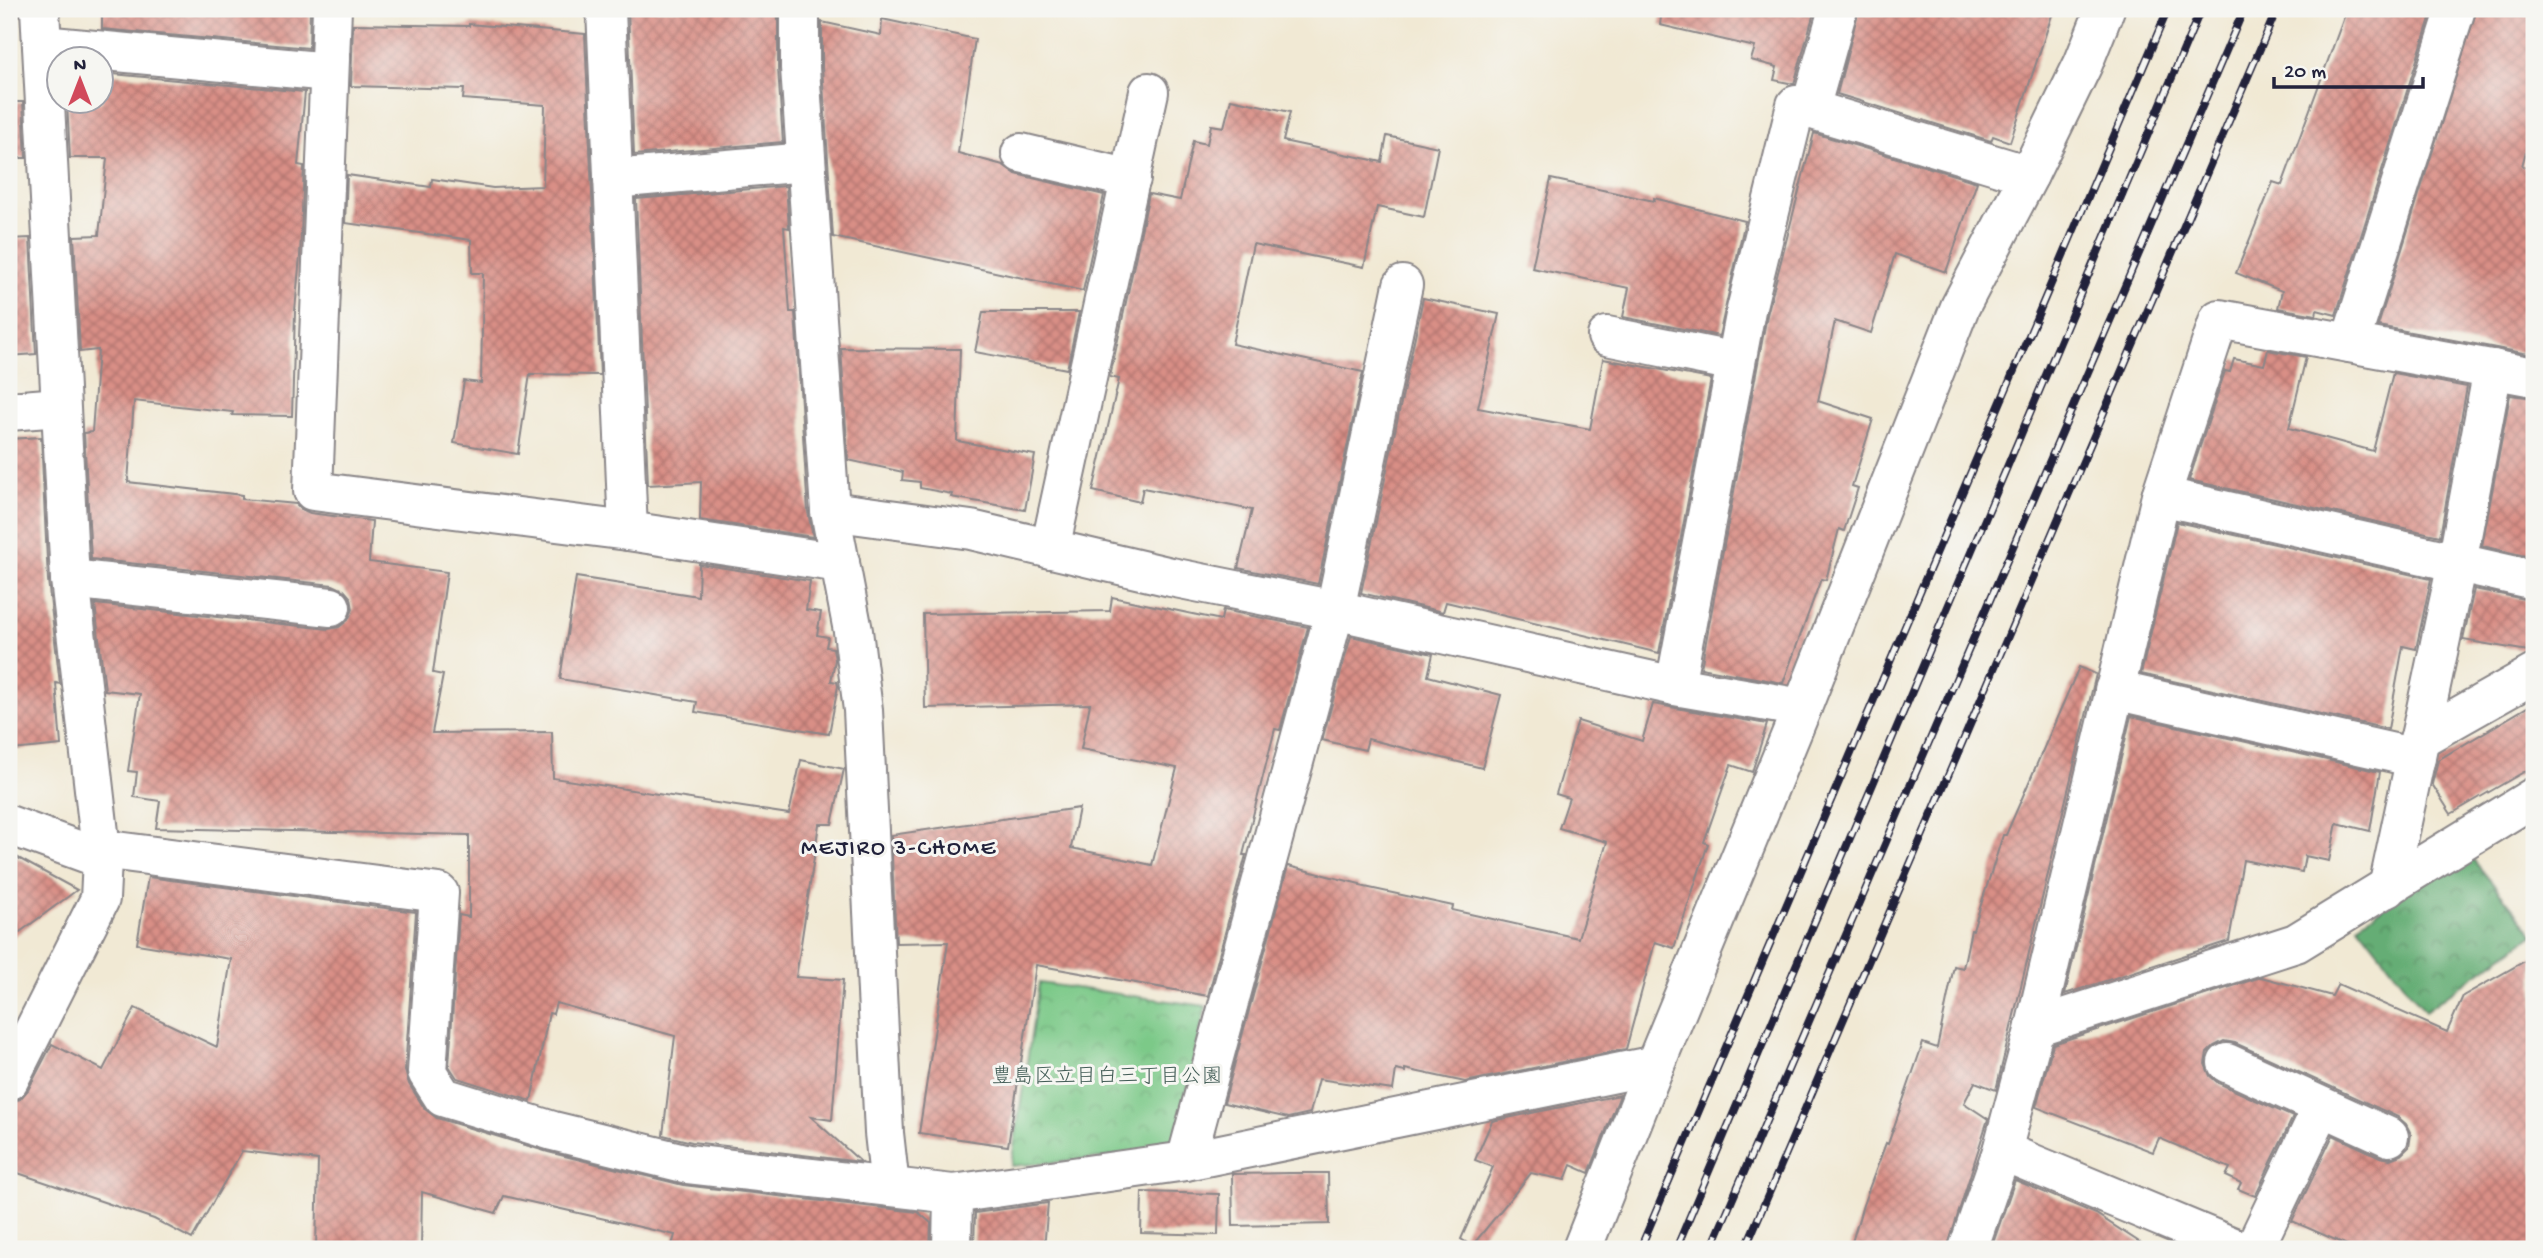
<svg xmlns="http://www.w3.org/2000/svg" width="2543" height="1258" viewBox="0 0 2543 1258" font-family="'Gochi Hand','Klee One',sans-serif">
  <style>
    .forest { fill: url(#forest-crowns); stroke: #446858; stroke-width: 2 }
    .park { fill: url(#park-crowns); stroke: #4f7662; stroke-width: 2 }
    .building { fill: url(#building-cross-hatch) }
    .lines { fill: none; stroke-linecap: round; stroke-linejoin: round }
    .minor-casing { stroke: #8a8688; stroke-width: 42 }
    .minor { stroke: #fff; stroke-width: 38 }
    .rail-casing { stroke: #22223b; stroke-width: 8 }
    .rail { stroke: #f6f6f2; stroke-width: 5; stroke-dasharray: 16; stroke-linecap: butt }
    .labels { text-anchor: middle; stroke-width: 6; stroke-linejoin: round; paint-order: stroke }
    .park-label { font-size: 21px; fill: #425c56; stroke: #f6f6f2 }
    .neighbourhood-label { font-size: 23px; letter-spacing: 2px; fill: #22223b; stroke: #f6f6f2 }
  </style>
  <defs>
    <pattern id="forest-crowns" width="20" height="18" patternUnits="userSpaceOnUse" patternTransform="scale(1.75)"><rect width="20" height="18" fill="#65ad74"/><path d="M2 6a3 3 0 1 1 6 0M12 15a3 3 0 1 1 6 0" fill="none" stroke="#538c60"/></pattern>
    <pattern id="park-crowns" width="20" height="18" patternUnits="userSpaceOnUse" patternTransform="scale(1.75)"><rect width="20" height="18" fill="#7cc988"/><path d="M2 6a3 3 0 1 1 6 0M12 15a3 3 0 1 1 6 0" fill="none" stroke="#6bac76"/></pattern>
    <pattern id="building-cross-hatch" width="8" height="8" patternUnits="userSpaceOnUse" patternTransform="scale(1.75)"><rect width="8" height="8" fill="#d98f86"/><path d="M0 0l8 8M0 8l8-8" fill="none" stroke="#b0746f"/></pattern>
  </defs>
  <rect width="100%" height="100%" fill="#f6f6f2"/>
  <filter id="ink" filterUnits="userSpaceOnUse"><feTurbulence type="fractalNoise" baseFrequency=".0143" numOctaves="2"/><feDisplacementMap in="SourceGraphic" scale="14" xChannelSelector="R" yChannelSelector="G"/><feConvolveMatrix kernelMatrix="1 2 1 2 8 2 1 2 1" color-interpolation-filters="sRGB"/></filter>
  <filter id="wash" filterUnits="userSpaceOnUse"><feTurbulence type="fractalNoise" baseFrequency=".00686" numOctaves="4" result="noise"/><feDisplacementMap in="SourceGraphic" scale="28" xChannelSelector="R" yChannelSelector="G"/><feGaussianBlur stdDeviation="1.57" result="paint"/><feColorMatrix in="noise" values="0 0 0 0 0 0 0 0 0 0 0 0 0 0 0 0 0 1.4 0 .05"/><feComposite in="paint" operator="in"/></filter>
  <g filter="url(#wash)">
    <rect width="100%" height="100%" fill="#f1e9d4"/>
    <path class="forest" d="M2466,851L2534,934L2425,1011L2358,925Z"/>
    <path class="park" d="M1039,983L1206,1006L1174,1152L1011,1166Z"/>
    <g id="blocks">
      <g class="building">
        <path d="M102,9H310L309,48L102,29Z"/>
        <path d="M628,9H758L778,13V69L783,142L634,155Z"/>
        <path d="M1662,9H1815L1794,84L1774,80L1777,67L1751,60L1755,47L1660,25Z"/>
        <path d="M1859,9H2054L2010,142L1993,136L1991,141L1837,94Z"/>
        <path d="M2347,9H2433L2336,315L2317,310L2316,315L2278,308L2282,291L2236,273L2273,182L2282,185Z"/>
        <path d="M2477,9H2534V122L2522,166L2534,169V355L2378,326Z"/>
        <path d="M882,19L975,39L958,153L1003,165L1016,174L1104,195L1083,291L833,237L822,67V22L881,35Z"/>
        <path d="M353,24L469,26V24L585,34L600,375L530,374L518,454L454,443L464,381L481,383L483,273H472L471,240L345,223L347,175L431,187L432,179L493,188L543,186L545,105L463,99L464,89L351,86Z"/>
        <path d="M102,73L305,92L298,165L304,166L300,256L295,311L292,416L232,415L233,412L134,401L128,482L242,495V499L296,504L301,509L310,513L372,521L369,562L447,572L433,673L443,675L432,733L552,732L553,778L789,814L801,760L844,769L832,824H819L796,977L843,980L832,1120L811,1117L861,1162L692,1142L663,1135L675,1036L556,1003L553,1014L549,1013L531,1101L457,1078L449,1066L459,915L469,917V835L156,828L160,801L134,797L137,772L128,771L140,694L105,690L95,604L329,629L339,627L348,620L353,609L351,598L344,590L333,585L91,559L84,433L92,432L98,350L80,352L74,236L99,235L107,158H70L67,102H102Z"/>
        <path d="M1231,99L1290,112L1283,141L1382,162L1387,136L1438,147L1424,217L1377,207L1364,267L1253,244L1232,344L1363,372L1318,584L1238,568L1252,510L1143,488L1140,502L1093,491L1119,379L1110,377L1149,194L1180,200L1193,141L1207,144L1211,125L1224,127Z"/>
        <path d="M9,102H23L26,158H9Z"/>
        <path d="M1814,133L1977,182L1946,272L1895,254L1871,333L1835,321L1818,401L1873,419L1852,486L1858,488L1844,531L1839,529L1826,580L1821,579L1783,683L1701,668L1767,315Z"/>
        <path d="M1551,179L1654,201V198L1745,221L1719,336L1623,317L1629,288L1532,268Z"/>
        <path d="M786,186L789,228L784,227L790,312H795L808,512L813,537L700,520L701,482L648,485L636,199Z"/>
        <path d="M30,238L36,354L9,356V239Z"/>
        <path d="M1423,298L1499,314L1478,408L1590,429L1603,359L1711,379L1659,653L1446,602L1443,612L1361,593Z"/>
        <path d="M983,312H1079L1067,369L975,352Z"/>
        <path d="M841,348L960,349L957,441L1035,455L1025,510L951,497L952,494L920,488V482L902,480L903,472L848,460Z"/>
        <path d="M2268,350L2306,357L2289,428L2373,451L2393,373L2467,387L2440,536L2189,480L2225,371L2230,372L2234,359L2264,365Z"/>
        <path d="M2510,395L2534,398V558L2482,546Z"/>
        <path d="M41,437L48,580L60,684L56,683L61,745L12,750L9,701V439Z"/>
        <path d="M2177,522L2431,579L2416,649L2403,646L2388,729L2141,674Z"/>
        <path d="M699,564L810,581L806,610L821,612L817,635L828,637L826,647L833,648L835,660L831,681L837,682L838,686L829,734L695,712L697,702L560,679L576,577L698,596Z"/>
        <path d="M2474,589L2534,601V652L2463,640Z"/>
        <path d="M1112,597L1221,620L1223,610L1308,627L1280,730L1275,729L1243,855H1246L1208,996L1036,965L1008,1146L919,1133L948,942L896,943L891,835L1079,808L1071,848L1152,865L1177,768L1081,749L1090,704L925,708L923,614L1110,611Z"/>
        <path d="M1351,636L1433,654L1428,676L1501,695L1482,768L1368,739L1365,750L1322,740Z"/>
        <path d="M2079,667L2096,674L1996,1090L1975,1082L1964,1103L1988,1119L1947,1249H1850L1863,1205L1886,1143L1888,1144L1923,1043L1937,1048L1954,966L1963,968L1971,930H1973L2003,835H2006Z"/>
        <path d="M2534,703V766L2451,814L2432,784L2438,760Z"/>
        <path d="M1653,704L1767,724L1752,772L1731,765L1704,842L1708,844L1674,948L1655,942L1626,1049L1465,1082L1405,1069V1072L1396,1070L1393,1090L1319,1079L1310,1113L1288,1118L1224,1103L1288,866L1360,884V886L1453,906L1452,910L1578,938L1607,842L1559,828L1569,798L1556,794L1578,721L1642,741Z"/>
        <path d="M2131,716L2380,772L2370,831L2337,823L2329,861L2305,856L2302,872L2243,860L2229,941L2065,994Z"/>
        <path d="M9,853L77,890L9,940Z"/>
        <path d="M148,877L416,912L405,1071L409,1084L425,1109L437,1118L548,1152L683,1185L918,1212L931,1223L930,1249H671L675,1235L504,1196L496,1213L422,1192L421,1249H316L318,1160L242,1151L192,1239L154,1219L9,1170V1102L20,1099L28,1090L52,1044L103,1070L135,1008L217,1047L231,959L137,944Z"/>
        <path d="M2534,956V1249H2356L2292,1221L2333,1135L2380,1157L2390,1159L2401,1155L2409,1147L2411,1134L2406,1124L2398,1117L2235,1043L2224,1041L2214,1046L2207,1053L2205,1064L2210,1076L2218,1083L2293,1117L2255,1196L2238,1189L2241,1183L2226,1176L2230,1168L2159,1138L2153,1152L2036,1107L2053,1044L2261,977L2332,996L2338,984L2447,1032L2463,996Z"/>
        <path d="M1620,1095L1589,1173L1571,1165L1565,1180L1531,1173L1472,1246L1461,1239L1493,1167L1475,1160L1492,1121Z"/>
        <path d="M1290,1173H1328L1329,1224L1233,1226L1232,1174Z"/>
        <path d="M2015,1180L2096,1214L2150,1249H1991Z"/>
        <path d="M1142,1192L1219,1194L1218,1235L1141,1233Z"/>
        <path d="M1048,1203L1044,1249H974L975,1213Z"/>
      </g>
    </g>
  </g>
  <g filter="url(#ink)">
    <use href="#blocks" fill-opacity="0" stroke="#8a8688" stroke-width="2"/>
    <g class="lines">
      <g class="minor-casing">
        <g id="minor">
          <path d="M332,9L313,491L628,531L840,563"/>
          <path d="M606,9L628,531"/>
          <path d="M800,9V68L830,511L853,631L863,710L884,1133L890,1187"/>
          <path d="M42,45L329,72"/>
          <path d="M1810,109L1838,9"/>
          <path d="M1021,153L1131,179"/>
          <path d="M613,179L806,162"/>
          <path d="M1607,336L1736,362"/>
          <path d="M2350,343L2456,9"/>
          <path d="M9,411L60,407"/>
          <path d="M2161,496L2534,580"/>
          <path d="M830,511L971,530L1171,577L1335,610L1675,686L1802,708"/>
          <path d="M1050,549L1149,92"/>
          <path d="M70,579L331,607"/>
          <path d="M1675,686L1746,310L1796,105L2029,175"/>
          <path d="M2114,690L2416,758"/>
          <path d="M2419,739L2534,674"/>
          <path d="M9,825L102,859"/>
          <path d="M101,849L439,893L427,1072L443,1097L553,1131L688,1164L953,1194L1186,1161L1655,1065"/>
          <path d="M2388,888L2457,563L2493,369"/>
          <path d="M2035,1027L2296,943L2534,797"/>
          <path d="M2227,1063L2389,1137"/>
          <path d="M9,1080L100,899L102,859L70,579L40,9"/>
          <path d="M2002,1151L2238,1249"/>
          <path d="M1186,1161L1335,610L1403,285"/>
          <path d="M952,1249L953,1194"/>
          <path d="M1582,1249L1655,1065L1802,708L1960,307L2029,175L2083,64L2105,9"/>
          <path d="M1968,1249L2002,1151L2035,1027L2161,496L2219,319L2534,377"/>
          <path d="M2254,1249L2322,1107"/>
        </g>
      </g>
      <use href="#minor" class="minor"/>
      <g class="rail-casing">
        <g id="rail">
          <path d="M1640,1249L2168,9"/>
          <path d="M1676,1249L2201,9"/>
          <path d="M1711,1249L2244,9"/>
          <path d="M1745,1249L2277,9"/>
        </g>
      </g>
      <use href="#rail" class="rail"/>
    </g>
  </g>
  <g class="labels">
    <g class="park-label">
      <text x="1107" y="1082">豊島区立目白三丁目公園</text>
    </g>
    <g class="neighbourhood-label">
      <text x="899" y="854">MEJIRO 3-CHOME</text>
    </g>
  </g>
  <rect width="2543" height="1258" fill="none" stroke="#f6f6f2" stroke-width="35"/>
  <g transform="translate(80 80)"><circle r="33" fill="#f6f6f2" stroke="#a1a1a9" stroke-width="2"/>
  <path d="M0-5L12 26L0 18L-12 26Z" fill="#d1495b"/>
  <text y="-10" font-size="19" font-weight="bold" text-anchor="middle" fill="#22223b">N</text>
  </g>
  <path d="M2274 77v10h149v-10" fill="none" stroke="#22223b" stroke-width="3.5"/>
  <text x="2284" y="77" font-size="21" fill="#22223b" stroke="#f6f6f2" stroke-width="5" paint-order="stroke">20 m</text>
</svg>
